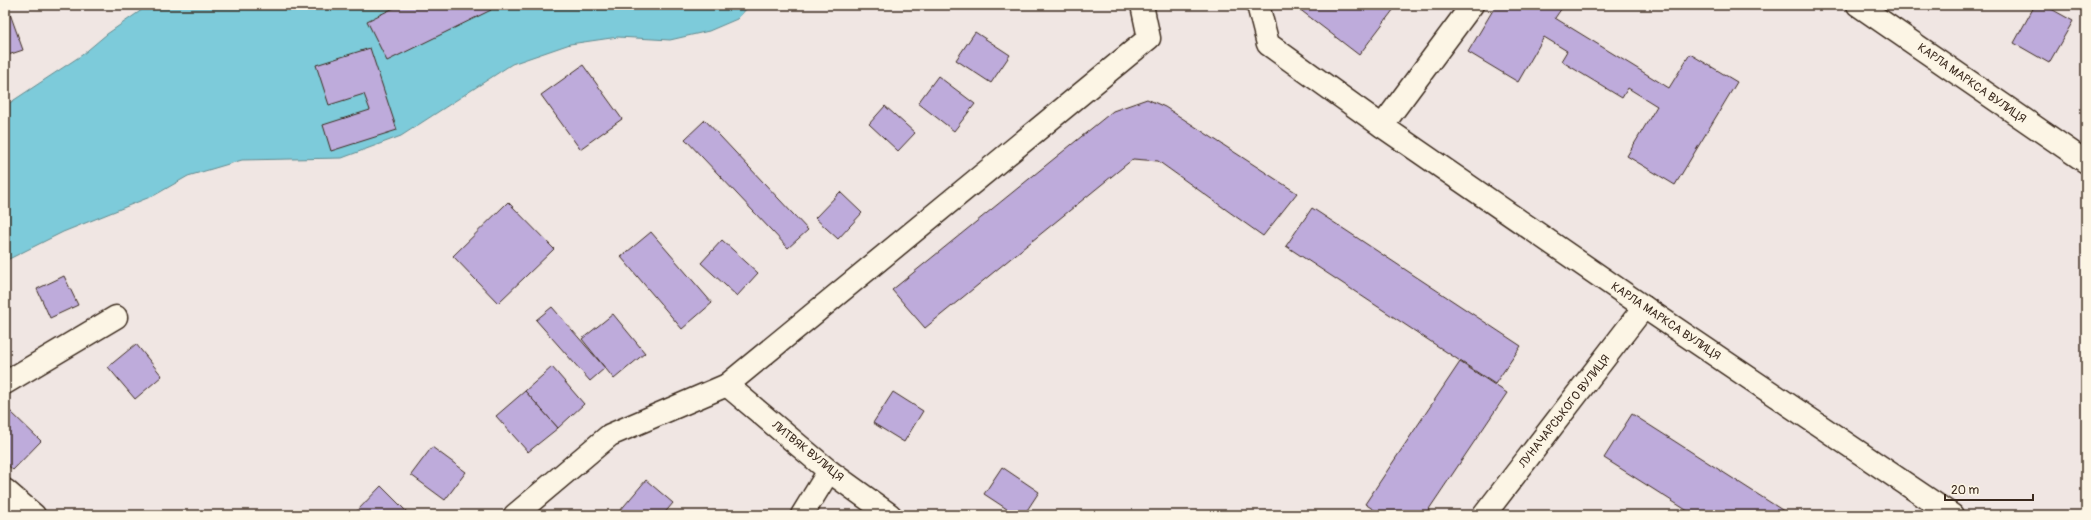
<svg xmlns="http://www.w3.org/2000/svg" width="2091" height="520" viewBox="0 0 2091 520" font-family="Pangolin,sans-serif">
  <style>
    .water { fill: #7dcbda; stroke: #638b8f }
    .building { fill: #beabdb; stroke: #3b2a1e }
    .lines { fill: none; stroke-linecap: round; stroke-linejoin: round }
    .street-casing { stroke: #3b2a1e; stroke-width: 25 }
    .secondary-casing { stroke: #3b2a1e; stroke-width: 25 }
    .street { stroke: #fcf5e5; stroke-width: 22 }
    .secondary { stroke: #fcf5e5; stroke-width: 22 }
    .labels { text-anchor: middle; stroke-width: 3; stroke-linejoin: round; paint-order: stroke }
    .street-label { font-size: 12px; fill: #3b2a1e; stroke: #fcf5e5 }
  </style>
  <rect width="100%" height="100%" fill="#f0e6e3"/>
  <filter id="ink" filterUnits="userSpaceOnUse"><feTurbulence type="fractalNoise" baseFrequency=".025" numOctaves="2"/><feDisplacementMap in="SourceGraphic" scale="8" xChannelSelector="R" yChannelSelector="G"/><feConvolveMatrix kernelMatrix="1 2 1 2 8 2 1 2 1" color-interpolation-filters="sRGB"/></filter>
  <g filter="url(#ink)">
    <path class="water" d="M149,5H750L737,19L709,31L670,40L618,37L570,44L512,64L401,136L342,158L242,160L188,176L155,195L63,232L5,261V106L82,55L107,34Z"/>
    <g class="building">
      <path d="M400,5H489L491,10L387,61L367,21Z"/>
      <path d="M1294,5H1397L1359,55Z"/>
      <path d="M1496,5H1564L1555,18L1669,88L1690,54L1737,82L1675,185L1627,156L1657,106L1628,88L1622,98L1561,61L1567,51L1544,37L1518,82L1468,52Z"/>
      <path d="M2035,5H2044L2073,21L2049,63L2014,43Z"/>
      <path d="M9,11L23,50L5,56V12Z"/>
      <path d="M975,32L1010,55L991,83L956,60Z"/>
      <path d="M370,48L397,130L331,151L323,125L370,110L364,94L329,105L316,65Z"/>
      <path d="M583,65L622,119L580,149L541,95Z"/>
      <path d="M938,76L975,104L954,131L918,103Z"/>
      <path d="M1147,99L1165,107L1297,193L1263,236L1158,161L1133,159L925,328L892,290L1113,111Z"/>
      <path d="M885,106L915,133L898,151L869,124Z"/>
      <path d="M705,120L808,230L788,248L685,139Z"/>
      <path d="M840,192L862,213L838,239L815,218Z"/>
      <path d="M508,202L554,249L498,303L453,256Z"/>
      <path d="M1312,208L1521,346L1495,384L1286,246Z"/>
      <path d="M651,232L712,303L682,329L621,257Z"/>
      <path d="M722,240L758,273L737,296L701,263Z"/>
      <path d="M64,276L78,305L50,318L37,289Z"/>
      <path d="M552,307L605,368L590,381L536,320Z"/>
      <path d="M613,314L645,353L614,379L582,339Z"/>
      <path d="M136,344L162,376L135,399L108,367Z"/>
      <path d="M1460,362L1507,393L1425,515H1382L1365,504Z"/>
      <path d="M552,367L584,404L558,428L525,391Z"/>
      <path d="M525,391L558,428L528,452L496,416Z"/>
      <path d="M893,392L923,411L904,442L873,423Z"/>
      <path d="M9,410L41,441L13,470L5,463V414Z"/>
      <path d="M1632,414L1790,515H1694L1604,458Z"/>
      <path d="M432,447L466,472L445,500L411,475Z"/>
      <path d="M1002,467L1039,492L1024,515H1016L984,494Z"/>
      <path d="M646,480L673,503L663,515H622L619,512Z"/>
      <path d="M381,486L410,515H361L357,511Z"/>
    </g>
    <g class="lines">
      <g class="street-casing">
        <g id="street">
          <path d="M1858,5L2086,162"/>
          <path d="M1382,126L1472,5"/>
          <path d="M5,383L116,317"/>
          <path d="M727,385L829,471L890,515"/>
          <path d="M5,490L34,515"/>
          <path d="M515,515L610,435L727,385L1149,38L1142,5"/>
          <path d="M802,515L829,471"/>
        </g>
      </g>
      <g class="secondary-casing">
        <g id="secondary">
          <path d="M1258,5L1268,44L1382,126L1644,307L1952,515"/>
          <path d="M1484,515L1644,307"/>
        </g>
      </g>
      <use href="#street" class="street"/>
      <use href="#secondary" class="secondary"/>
    </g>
  </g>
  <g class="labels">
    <g class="street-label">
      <text transform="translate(1972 83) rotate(35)" y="4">КАРЛА МАРКСА ВУЛИЦЯ</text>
      <text transform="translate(1666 321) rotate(34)" y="4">КАРЛА МАРКСА ВУЛИЦЯ</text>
      <text transform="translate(1564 411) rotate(-52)" y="4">ЛУНАЧАРСЬКОГО ВУЛИЦЯ</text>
      <text transform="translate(808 451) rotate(39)" y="4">ЛИТВЯК ВУЛИЦЯ</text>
    </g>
  </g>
  <rect width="2091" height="520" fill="none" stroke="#fcf5e5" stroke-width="20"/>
  <rect x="10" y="10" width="2071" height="500" fill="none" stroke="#3b2a1e" stroke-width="1.5" filter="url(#ink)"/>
  <path d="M1945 494v6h88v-6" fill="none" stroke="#3b2a1e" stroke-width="2"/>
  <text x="1951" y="494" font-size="12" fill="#3b2a1e" stroke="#fcf5e5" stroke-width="3" paint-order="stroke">20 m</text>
</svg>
